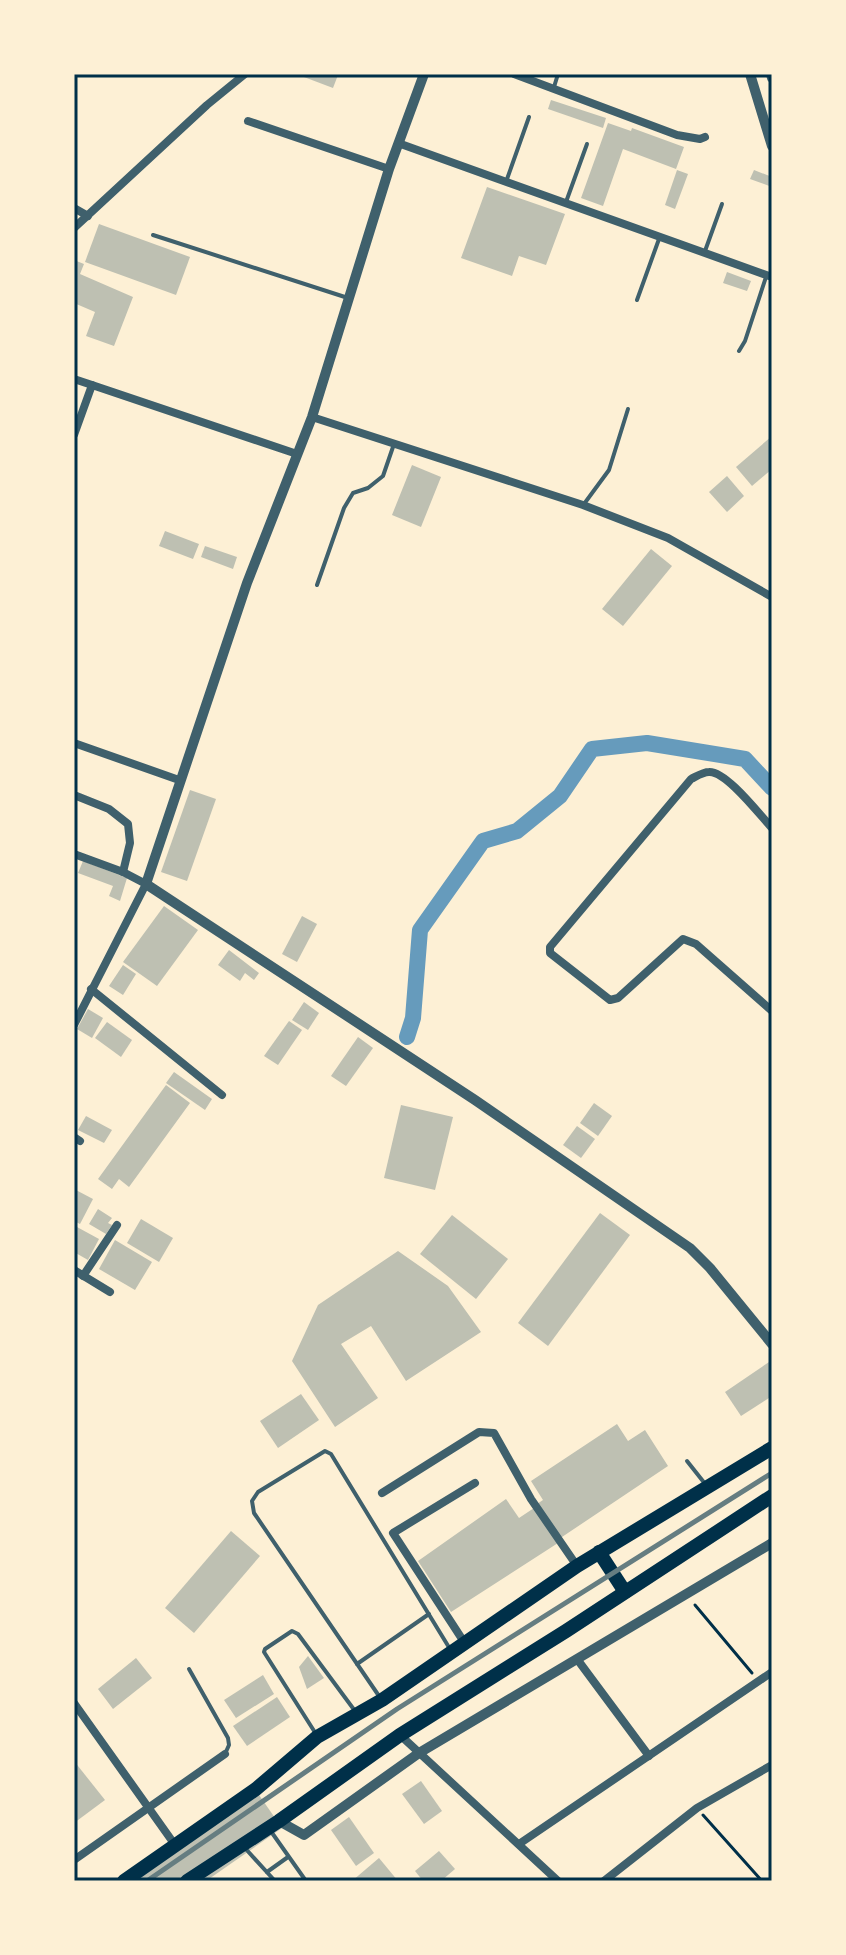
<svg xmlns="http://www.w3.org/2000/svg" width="846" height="1955" viewBox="0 0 846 1955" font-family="'Asap Condensed',sans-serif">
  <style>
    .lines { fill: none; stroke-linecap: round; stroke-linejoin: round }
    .canal { stroke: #669bbc; stroke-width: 16 }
    .building { fill: #bec0b2 }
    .path { stroke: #003049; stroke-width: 3 }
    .service { stroke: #3f606c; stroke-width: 4 }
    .minor { stroke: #3f606c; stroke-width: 8 }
    .tertiary { stroke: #3f606c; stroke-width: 10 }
    .trunk { stroke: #003049; stroke-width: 14 }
    .rail { stroke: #657d81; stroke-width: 5 }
    .neatline { fill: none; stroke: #003049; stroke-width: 3 }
  </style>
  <rect width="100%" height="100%" fill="#fdf0d5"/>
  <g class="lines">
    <path class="canal" d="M407,1037L413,1018L420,930L483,841L517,831L560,796L592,749L647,743L745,759L772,788"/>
  </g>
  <g class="building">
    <path d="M296,74H336L338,75L333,88Z"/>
    <path d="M551,100L606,118L603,128L548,109Z"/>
    <path d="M608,123L631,131L632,128L684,147L676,169L623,149L603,206L581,198Z"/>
    <path d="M677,170L688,174L675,209L665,205Z"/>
    <path d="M754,170L772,177V187L750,179Z"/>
    <path d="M487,187L565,214L546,265L519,256L512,276L461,258Z"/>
    <path d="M99,224L190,257L176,295L85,262Z"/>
    <path d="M74,260L84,264L80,274L133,297L114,346L86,336L95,312L74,303Z"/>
    <path d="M727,272L751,281L747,291L723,283Z"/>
    <path d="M772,436V469L752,486L736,467Z"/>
    <path d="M412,465L441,477L421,527L392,515Z"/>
    <path d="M727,476L744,496L727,512L709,492Z"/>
    <path d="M165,531L199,544L193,559L159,546Z"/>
    <path d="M205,546L237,557L233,569L201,557Z"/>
    <path d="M651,549L672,566L623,626L602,609Z"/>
    <path d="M190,790L216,799L187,881L161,872Z"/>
    <path d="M83,861L127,878L120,901L109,896L113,886L78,873Z"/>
    <path d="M164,906L198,930L157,986L123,962Z"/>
    <path d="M302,916L317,924L297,962L282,954Z"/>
    <path d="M229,950L259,973L254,980L245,973L240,981L218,965Z"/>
    <path d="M123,965L136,974L123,995L109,986Z"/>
    <path d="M304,1002L319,1013L308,1030L292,1020Z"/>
    <path d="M88,1009L103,1018L92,1038L77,1029Z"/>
    <path d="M289,1021L302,1030L278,1065L264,1056Z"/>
    <path d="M107,1022L132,1040L121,1057L95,1038Z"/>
    <path d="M358,1037L373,1048L346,1086L331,1076Z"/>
    <path d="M174,1072L212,1099L205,1110L166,1083Z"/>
    <path d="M166,1085L190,1103L129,1187L119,1179L112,1189L98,1179Z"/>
    <path d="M594,1103L612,1116L598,1136L580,1123Z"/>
    <path d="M401,1105L453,1117L435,1190L384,1178Z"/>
    <path d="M86,1116L112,1130L104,1143L78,1130Z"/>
    <path d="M577,1126L595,1139L581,1158L563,1145Z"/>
    <path d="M74,1189L93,1199L80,1224L74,1221Z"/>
    <path d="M98,1209L112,1218L108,1223L112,1225L106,1234L89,1224Z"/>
    <path d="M600,1213L630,1235L548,1346L518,1323Z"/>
    <path d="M452,1215L508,1259L476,1299L420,1254Z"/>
    <path d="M141,1219L173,1238L159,1262L127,1243Z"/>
    <path d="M77,1227L99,1239L88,1260L74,1252V1232Z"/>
    <path d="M115,1240L152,1262L135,1290L99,1269Z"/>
    <path d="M398,1251L448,1286L481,1332L406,1381L371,1326L341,1344L378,1398L335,1427L292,1361L318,1305Z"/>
    <path d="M772,1360V1396L741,1416L725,1392Z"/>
    <path d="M301,1394L319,1420L278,1448L260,1421Z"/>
    <path d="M617,1424L628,1441L645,1430L668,1466L559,1539L537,1504L543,1500L531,1481Z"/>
    <path d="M506,1499L519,1518L534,1508L558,1543L451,1612L418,1561Z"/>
    <path d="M231,1531L260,1556L194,1633L165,1608Z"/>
    <path d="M308,1656L324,1678L307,1689L299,1667Z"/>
    <path d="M136,1658L152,1678L113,1709L98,1689Z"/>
    <path d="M263,1675L274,1694L236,1718L224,1700Z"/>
    <path d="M277,1697L290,1717L247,1746L233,1726Z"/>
    <path d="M74,1761L105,1800L74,1823Z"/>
    <path d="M421,1781L442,1811L424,1824L402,1794Z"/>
    <path d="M252,1785L282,1828L206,1881H116Z"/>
    <path d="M349,1817L374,1853L356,1866L331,1830Z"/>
    <path d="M439,1851L455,1869L441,1881H423L415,1871Z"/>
    <path d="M379,1858L398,1881H352Z"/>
  </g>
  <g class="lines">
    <g class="path">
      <path d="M695,1605L752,1673"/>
      <path d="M703,1815L762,1881"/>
    </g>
    <g class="service">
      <path d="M554,87L558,74"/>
      <path d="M506,182L529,117"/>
      <path d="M566,202L587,144"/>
      <path d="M153,235L348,298"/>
      <path d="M705,251L722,204"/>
      <path d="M637,300L659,239"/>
      <path d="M739,351L745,341L766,277"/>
      <path d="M584,504L609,470L628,409"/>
      <path d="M317,585L344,508L353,493L368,488L383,476L394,444"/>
      <path d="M687,1461L706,1485"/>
      <path d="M357,1664L429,1614"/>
      <path d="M189,1669L228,1738L229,1745L225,1754"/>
      <path d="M379,1696L254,1513L252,1501L258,1492L325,1451L331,1454L450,1649"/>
      <path d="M316,1734L264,1652L265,1649L292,1631L298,1634L355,1711"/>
      <path d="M270,1830L306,1881"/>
      <path d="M244,1847L275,1881"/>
      <path d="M267,1872L288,1857"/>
    </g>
    <g class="minor">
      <path d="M514,74L677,135L700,139L705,137"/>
      <path d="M248,121L389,169"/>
      <path d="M398,143L772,277"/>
      <path d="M74,208L88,216"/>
      <path d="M74,228L207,105L245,74"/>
      <path d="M74,379L92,385"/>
      <path d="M312,417L583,505L668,538L772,597"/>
      <path d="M74,435L92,385L297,454"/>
      <path d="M74,743L179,780"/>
      <path d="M74,795L109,809L128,824L130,843L123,872"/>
      <path d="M772,828C759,814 726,771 709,772C703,772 697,776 691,779L550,947V953L610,1000L618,998L683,939L696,944L772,1011"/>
      <path d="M74,854L123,872L146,884L74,1025"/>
      <path d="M91,989L222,1095"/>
      <path d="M74,1137L80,1141"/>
      <path d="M74,1270L110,1292"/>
      <path d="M83,1276L117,1225"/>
      <path d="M382,1493L479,1432L494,1433L531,1499L577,1566"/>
      <path d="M464,1642L393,1533L475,1483"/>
      <path d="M577,1659L649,1756"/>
      <path d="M74,1703L175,1845"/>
      <path d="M400,1735L558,1881"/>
      <path d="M519,1844L772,1672"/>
      <path d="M74,1860L225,1754"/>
      <path d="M604,1881L697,1808L772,1765"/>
    </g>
    <g class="tertiary">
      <path d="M424,74L389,169L312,417L247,583L146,884L475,1100L690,1248L710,1268L772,1344"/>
      <path d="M750,74L772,146"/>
      <path d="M771,74L772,78"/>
      <path d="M279,1821L304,1835L419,1753L772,1543"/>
    </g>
    <g class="trunk">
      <path d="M599,1552L625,1592"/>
      <path d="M124,1881L256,1789L317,1737L382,1700L577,1566L772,1448"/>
      <path d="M187,1881L279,1821L400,1735L566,1631L772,1496"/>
    </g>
    <path class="rail" d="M147,1881L397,1709L772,1473"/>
  </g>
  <rect width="846" height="1955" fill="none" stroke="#fdf0d5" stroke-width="152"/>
  <rect x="76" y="76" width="694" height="1803" class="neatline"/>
</svg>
